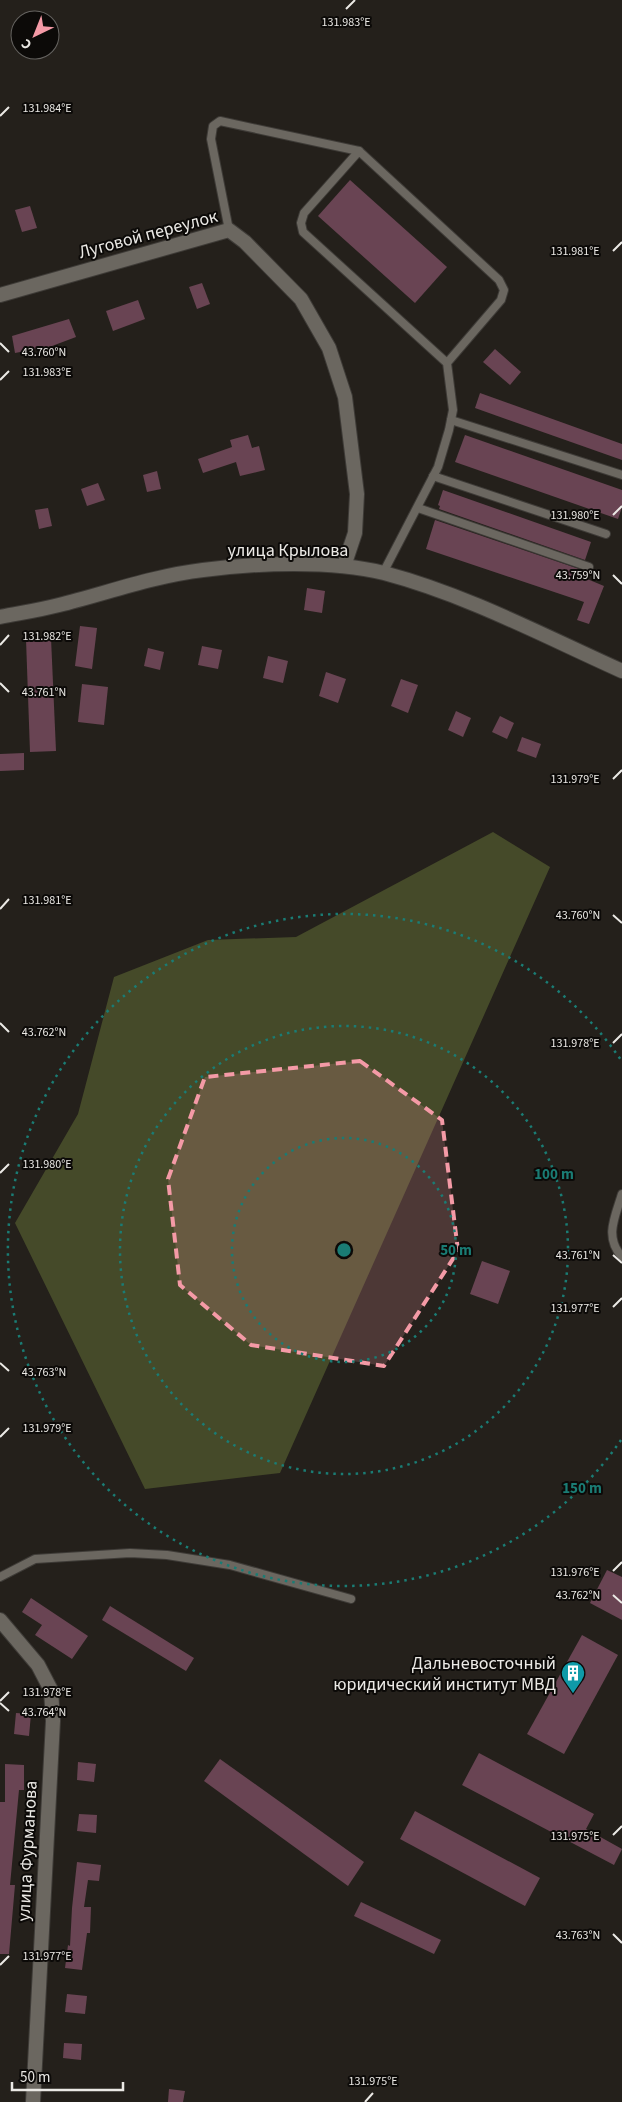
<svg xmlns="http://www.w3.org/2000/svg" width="622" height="2102" viewBox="0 0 622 2102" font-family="'Source Sans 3',sans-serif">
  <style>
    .green { fill: #454a29 }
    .building { fill: #694453 }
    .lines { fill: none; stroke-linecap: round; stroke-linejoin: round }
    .service-casing { stroke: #3e3b37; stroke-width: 10 }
    .minor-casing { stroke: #3e3b37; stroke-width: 16 }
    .service { stroke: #6b6760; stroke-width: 8 }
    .minor { stroke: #6b6760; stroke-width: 14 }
    .marked { fill: #f49aa6; fill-opacity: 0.2; stroke: #f49aa6; stroke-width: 4; stroke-dasharray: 10 6; stroke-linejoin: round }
    .ticks { fill: none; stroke: #ebe9e5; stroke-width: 2 }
    .ring { fill: none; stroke: #1a7c74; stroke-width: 2.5; stroke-dasharray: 2.5 5 }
    .labels { text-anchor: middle; stroke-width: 4; stroke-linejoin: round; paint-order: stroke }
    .street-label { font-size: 18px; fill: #ebe9e5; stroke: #0c0a08 }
    .poi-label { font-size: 18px; fill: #ebe9e5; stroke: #0c0a08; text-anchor: end }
    .ticks-label { font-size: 12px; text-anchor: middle; fill: #ebe9e5; stroke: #0c0a08; stroke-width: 4; stroke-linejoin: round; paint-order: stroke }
    .centre { fill: #1a7c74; stroke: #0c0a08; stroke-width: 2.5 }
    .ring-label { font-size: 15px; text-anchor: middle; font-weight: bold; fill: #1a7c74; stroke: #0c0a08; stroke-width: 4; stroke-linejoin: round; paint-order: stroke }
  </style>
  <rect width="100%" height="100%" fill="#24201b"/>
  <path class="green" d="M493,832L550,867L280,1473L145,1489L15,1223L78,1114L114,977L208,940L296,937Z"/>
  <g class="building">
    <path d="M350,180L447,267L415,303L318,216Z"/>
    <path d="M30,206L37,228L22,232L15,210Z"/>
    <path d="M202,283L210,304L197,309L189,287Z"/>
    <path d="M138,300L145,319L113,331L106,311Z"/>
    <path d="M69,319L76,337L52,346L15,353L12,336Z"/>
    <path d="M495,349L521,372L510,385L483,362Z"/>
    <path d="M480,393L622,444V460L475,408Z"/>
    <path d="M248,435L252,448L259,446L265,470L240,476L236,462L203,473L198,459L232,447L230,440Z"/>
    <path d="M465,435L622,490V507L618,519L455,462Z"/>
    <path d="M157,471L161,489L147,492L143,475Z"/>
    <path d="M98,483L105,500L87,506L81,489Z"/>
    <path d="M443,490L591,542L585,560L439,509L440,506L438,505Z"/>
    <path d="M48,508L52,526L39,529L35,510Z"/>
    <path d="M435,520L582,570L580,576L604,586L589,624L577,620L584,602L426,549Z"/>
    <path d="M307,588L325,591L322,613L304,610Z"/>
    <path d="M80,626L97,628L92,669L75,666Z"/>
    <path d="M51,638L56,751L30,752L26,639Z"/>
    <path d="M202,646L222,650L218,669L198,665Z"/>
    <path d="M148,648L164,652L160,670L144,666Z"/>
    <path d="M268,656L288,661L283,683L263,678Z"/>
    <path d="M326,672L346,679L338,703L319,696Z"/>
    <path d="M401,679L418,685L408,713L391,706Z"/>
    <path d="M82,684L108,687L104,725L78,722Z"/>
    <path d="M456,711L471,718L463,737L448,730Z"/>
    <path d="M500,716L514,723L507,739L492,732Z"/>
    <path d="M522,737L541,744L536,758L517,751Z"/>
    <path d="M24,753V770L0,771V754Z"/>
    <path d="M482,1261L510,1271L498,1304L470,1294Z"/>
    <path d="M607,1570L622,1577V1620L590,1603Z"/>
    <path d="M31,1598L88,1636L72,1659L35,1635L42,1625L22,1612Z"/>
    <path d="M110,1606L194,1658L186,1671L102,1620Z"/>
    <path d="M582,1635L618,1655L564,1754L527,1734Z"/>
    <path d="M16,1713L31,1714L29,1736L14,1734Z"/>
    <path d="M479,1753L594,1814L586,1829L622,1849L614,1865L462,1785Z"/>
    <path d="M220,1759L364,1862L348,1886L204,1781Z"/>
    <path d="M78,1762L96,1764L94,1782L77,1780Z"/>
    <path d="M5,1764L24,1765V1790H19L10,1885H15L9,1954H0V1802H5Z"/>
    <path d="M415,1811L540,1878L525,1906L400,1839Z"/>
    <path d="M79,1814L97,1815L96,1833L77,1831Z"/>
    <path d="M77,1862L101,1865L99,1881L88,1880L84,1907H91L90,1933H87L82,1970L65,1968L68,1945L70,1946L72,1908Z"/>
    <path d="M361,1902L441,1940L434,1954L354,1916Z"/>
    <path d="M67,1994L87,1996L85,2014L65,2012Z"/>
    <path d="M64,2043L82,2044L81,2060L63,2058Z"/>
    <path d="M169,2089L185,2091L183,2102H168Z"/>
  </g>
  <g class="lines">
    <g class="service-casing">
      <g id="service">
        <path d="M229,230L211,139L213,126L220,121L359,151"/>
        <path d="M451,420L622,475"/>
        <path d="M433,476L606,534"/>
        <path d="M418,508L589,567"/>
        <path d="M383,573L438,467L449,430L453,410L447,363L303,232L301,223L304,213L359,151L499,280L504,290L501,300L447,363"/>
        <path d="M622,1194C615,1217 604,1237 622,1257"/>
        <path d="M0,1577L35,1559L130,1553L167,1555L230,1565L351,1599"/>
      </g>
    </g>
    <g class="minor-casing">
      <g id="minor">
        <path d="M0,295L229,230L245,242L301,299L329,348L345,397L357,494L355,533L344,566"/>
        <path d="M0,617C20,613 40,610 59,605C107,593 153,576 203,570C256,563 332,560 384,573C467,595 544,636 622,671"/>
        <path d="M0,1620L38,1665L51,1690L53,1721L33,2102"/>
      </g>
    </g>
    <use href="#service" class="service"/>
    <use href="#minor" class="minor"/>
  </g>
  <path class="marked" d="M360,1061L442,1120L458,1251L384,1366L251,1345L180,1285L168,1179L205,1077Z"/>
  <path class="ticks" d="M346,9L355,0M0,116L9,107M613,251L622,242M0,343L9,352M0,380L9,371M613,515L622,506M613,575L622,584M0,645L9,635M0,683L9,692M613,779L622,770M0,909L9,899M613,915L622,923M0,1023L9,1032M613,1043L622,1034M0,1173L9,1164M613,1255L622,1263M613,1307L622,1298M0,1363L9,1371M0,1437L9,1428M613,1571L622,1562M613,1595L622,1603M0,1701L9,1692M0,1703L9,1711M613,1835L622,1826M613,1934L622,1943M0,1965L9,1956M365,2102L373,2093"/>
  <g class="ring">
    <circle cx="344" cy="1250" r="112"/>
    <circle cx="344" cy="1250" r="224"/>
    <path d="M621 1440A336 336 0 1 1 621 1060"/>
  </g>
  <defs>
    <g id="building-pin" transform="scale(1.25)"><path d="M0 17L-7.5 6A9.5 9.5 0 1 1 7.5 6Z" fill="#0f9aa8" stroke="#0c0a08"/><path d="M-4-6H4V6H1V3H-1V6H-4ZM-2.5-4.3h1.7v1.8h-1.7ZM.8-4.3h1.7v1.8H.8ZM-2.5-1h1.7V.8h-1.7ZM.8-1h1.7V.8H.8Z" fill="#fff"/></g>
  </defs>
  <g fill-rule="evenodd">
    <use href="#building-pin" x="573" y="1673"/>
  </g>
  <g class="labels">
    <g class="street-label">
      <text transform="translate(148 234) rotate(-15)" y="6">Луговой переулок</text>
      <text x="288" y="556">улица Крылова</text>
      <text transform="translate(27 1851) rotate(-87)" y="6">улица Фурманова</text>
    </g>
    <g class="poi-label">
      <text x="556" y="1669">Дальневосточный<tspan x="556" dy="21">юридический институт МВД</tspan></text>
    </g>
  </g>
  <g class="ticks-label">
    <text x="346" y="26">131.983°E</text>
    <text x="47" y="112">131.984°E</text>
    <text x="575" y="255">131.981°E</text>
    <text x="44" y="356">43.760°N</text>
    <text x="47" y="376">131.983°E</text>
    <text x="575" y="519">131.980°E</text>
    <text x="578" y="579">43.759°N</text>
    <text x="47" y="640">131.982°E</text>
    <text x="44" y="696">43.761°N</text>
    <text x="575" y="783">131.979°E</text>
    <text x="47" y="904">131.981°E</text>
    <text x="578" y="919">43.760°N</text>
    <text x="44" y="1036">43.762°N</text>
    <text x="575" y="1047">131.978°E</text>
    <text x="47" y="1168">131.980°E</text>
    <text x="578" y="1259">43.761°N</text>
    <text x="575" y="1312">131.977°E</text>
    <text x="44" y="1376">43.763°N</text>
    <text x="47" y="1432">131.979°E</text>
    <text x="575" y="1576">131.976°E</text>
    <text x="578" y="1599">43.762°N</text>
    <text x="47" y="1696">131.978°E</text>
    <text x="44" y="1716">43.764°N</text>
    <text x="575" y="1840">131.975°E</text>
    <text x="578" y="1939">43.763°N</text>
    <text x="47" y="1960">131.977°E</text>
    <text x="373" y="2085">131.975°E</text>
  </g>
  <circle cx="344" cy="1250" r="8" class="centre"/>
  <g class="ring-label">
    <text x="554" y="1179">100 m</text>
    <text x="456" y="1255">50 m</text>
    <text x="582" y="1493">150 m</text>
  </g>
  <g transform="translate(35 35) rotate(223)"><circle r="24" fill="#0c0a08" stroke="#656360"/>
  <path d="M0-4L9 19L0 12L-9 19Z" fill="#f49aa6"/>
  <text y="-8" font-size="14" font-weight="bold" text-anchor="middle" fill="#ebe9e5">С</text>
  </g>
  <path d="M12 2082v8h111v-8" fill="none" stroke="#ebe9e5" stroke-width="2.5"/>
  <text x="20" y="2082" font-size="15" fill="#ebe9e5" stroke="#0c0a08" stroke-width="4" paint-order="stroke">50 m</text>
</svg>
